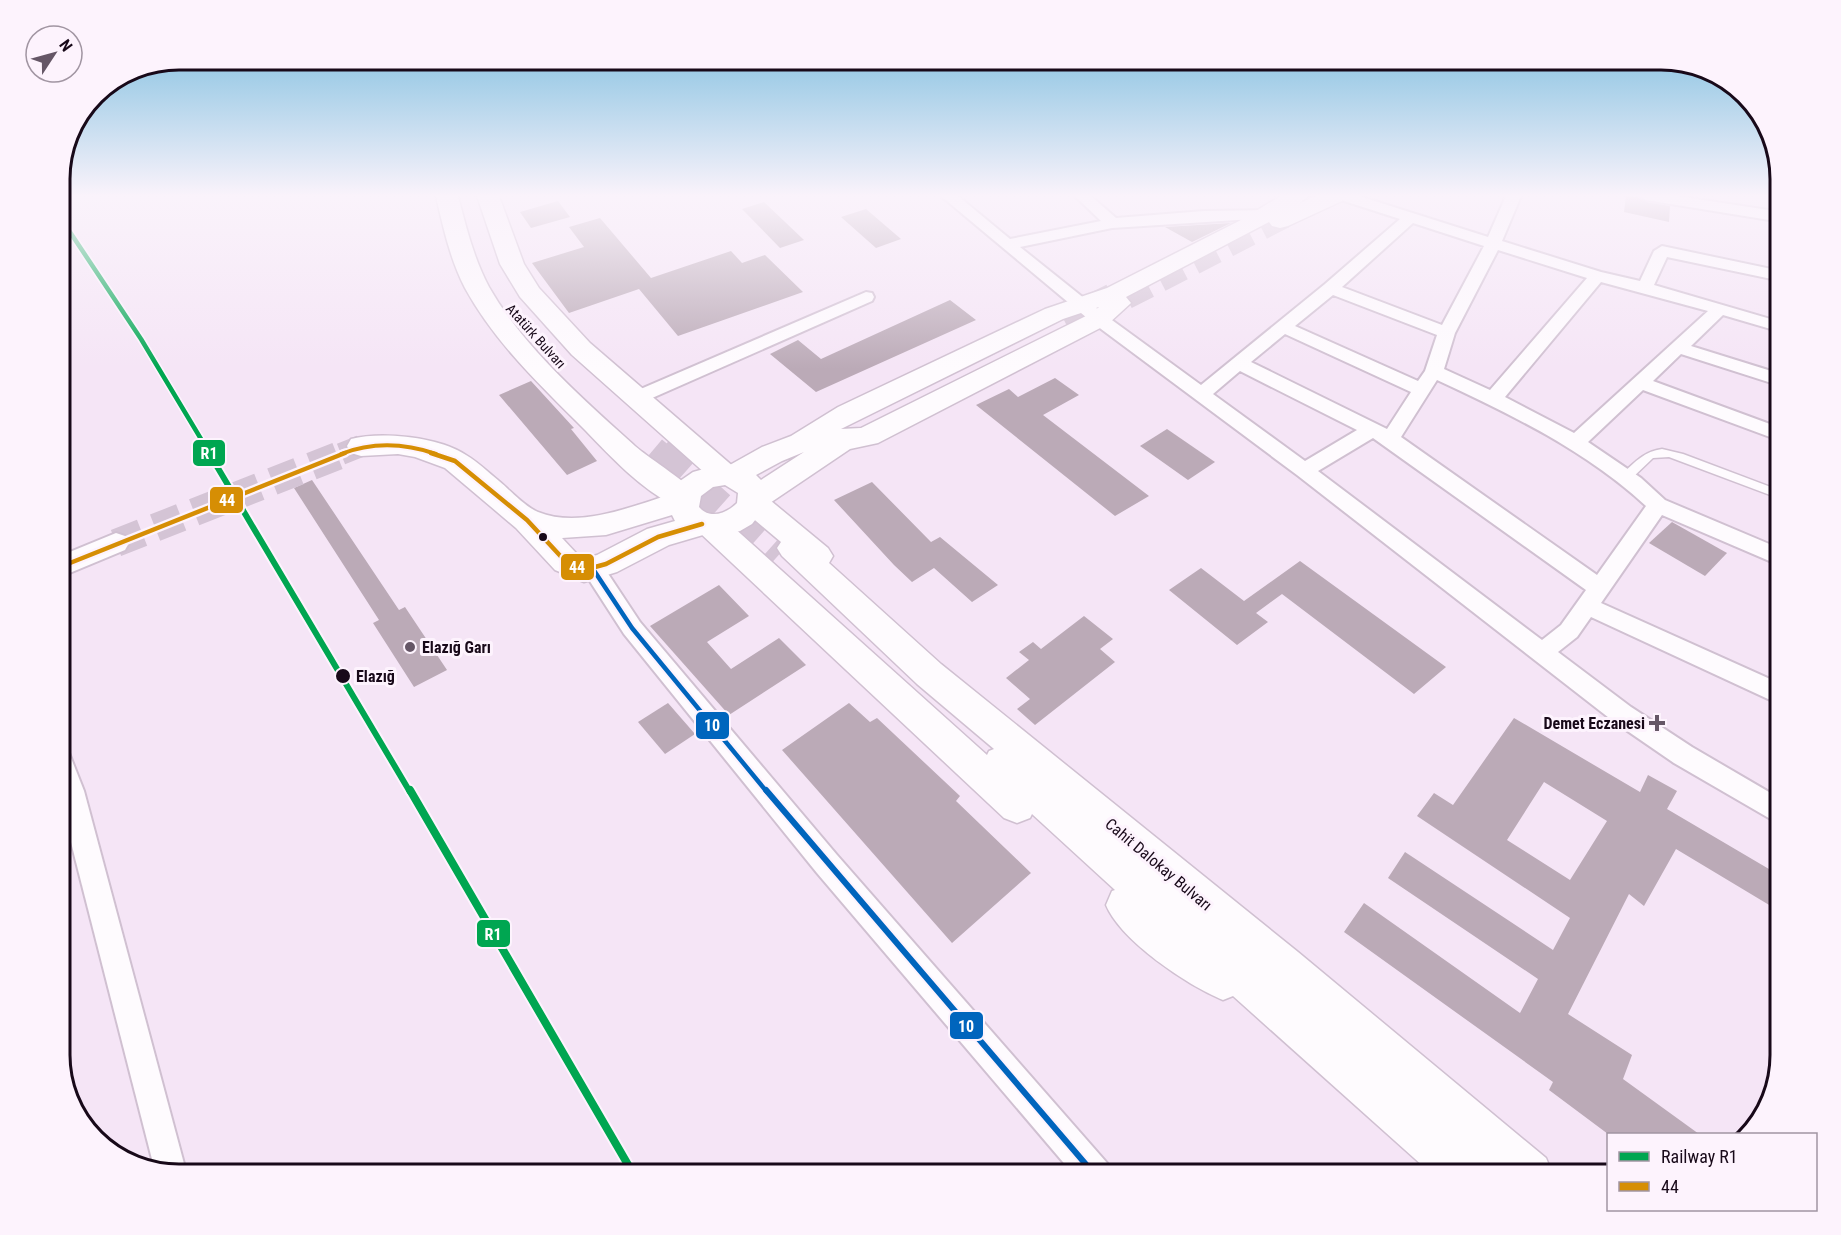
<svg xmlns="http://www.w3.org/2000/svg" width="1841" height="1235" viewBox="0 0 1841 1235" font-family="'Roboto Condensed',sans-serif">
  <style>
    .building { fill: #bbaab7; fill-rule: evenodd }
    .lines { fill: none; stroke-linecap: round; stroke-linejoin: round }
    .tertiary-tunnel-far1 { stroke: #d4c4d5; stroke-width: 22; stroke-dasharray: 22 10; stroke-linecap: butt }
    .tertiary-tunnel { stroke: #d4c4d5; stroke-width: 28; stroke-dasharray: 28 14; stroke-linecap: butt }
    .secondary-tunnel { stroke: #d4c4d5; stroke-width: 25; stroke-dasharray: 25 13; stroke-linecap: butt }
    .primary-tunnel-far1 { stroke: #d4c4d5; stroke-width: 25; stroke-dasharray: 25 13; stroke-linecap: butt }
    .primary-tunnel { stroke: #d4c4d5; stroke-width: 33; stroke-dasharray: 33 16; stroke-linecap: butt }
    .service-casing { stroke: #d0c0d1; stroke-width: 3 }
    .minor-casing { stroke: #d0c0d1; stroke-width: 4 }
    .tertiary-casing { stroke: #d0c0d1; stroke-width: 4 }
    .secondary-casing { stroke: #d0c0d1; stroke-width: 3 }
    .primary-casing { stroke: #d0c0d1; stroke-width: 3 }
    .service { fill: #fefbfe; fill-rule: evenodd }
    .minor { fill: #fefbfe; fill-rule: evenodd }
    .tertiary { fill: #fefbfe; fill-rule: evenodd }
    .secondary { fill: #fefbfe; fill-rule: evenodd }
    .primary { fill: #fefbfe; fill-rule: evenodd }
    .bus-1-far1-casing { stroke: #fdf3fd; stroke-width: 8 }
    .bus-1-casing { stroke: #fdf3fd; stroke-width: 9 }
    .bus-2-far1-casing { stroke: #fdf3fd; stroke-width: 9 }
    .bus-2-casing { stroke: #fdf3fd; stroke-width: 10 }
    .bus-1-far1 { stroke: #d68e04; stroke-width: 4 }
    .bus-1 { stroke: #d68e04; stroke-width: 4.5 }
    .bus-2-far1 { stroke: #0065bd; stroke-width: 4.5 }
    .bus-2 { stroke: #0065bd; stroke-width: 6 }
    .rail-1-far2-casing { stroke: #fdf3fd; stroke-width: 8 }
    .rail-1-far1-casing { stroke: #fdf3fd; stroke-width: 10 }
    .rail-1-casing { stroke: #fdf3fd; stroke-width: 12 }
    .rail-1-far2 { stroke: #00a651; stroke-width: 4.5 }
    .rail-1-far1 { stroke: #00a651; stroke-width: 6 }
    .rail-1 { stroke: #00a651; stroke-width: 8 }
    .bus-dot { fill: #180919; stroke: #fdf3fd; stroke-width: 2 }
    .poi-dot { fill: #655666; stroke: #fdf3fd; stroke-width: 2 }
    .labels { text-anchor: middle; stroke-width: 6; stroke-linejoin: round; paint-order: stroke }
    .far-street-label { font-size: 14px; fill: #180919; stroke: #fdf3fd }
    .poi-label { font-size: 16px; font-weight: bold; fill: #180919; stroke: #fdf3fd; text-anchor: start }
    .stop-label { font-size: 16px; font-weight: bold; fill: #180919; stroke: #fdf3fd; text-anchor: start }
    .street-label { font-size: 16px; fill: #180919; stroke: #fdf3fd }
    .rim { fill: none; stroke: #180919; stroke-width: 3 }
    .line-badge { stroke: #fdf3fd; stroke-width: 2 }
    .badge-label { font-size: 16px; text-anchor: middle; font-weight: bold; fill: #fff }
  </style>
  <rect width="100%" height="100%" fill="#f5e5f6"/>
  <g class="building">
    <path d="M1626,196L1637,197L1646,202L1670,206L1669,222L1624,212Z"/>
    <path d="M558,201L570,217L531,228L520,212Z"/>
    <path d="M764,202L804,240L780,248L742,209Z"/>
    <path d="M866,209L901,239L876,248L841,217Z"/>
    <path d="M600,218L651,278L731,251L742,263L765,255L803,292L678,336L639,289L569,313L532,263L584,247L569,227Z"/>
    <path d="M1231,223L1192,242L1165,227Z"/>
    <path d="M950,300L976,320L816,392L770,354L798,340L821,359Z"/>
    <path d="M1055,378L1079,395L1043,415L1149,496L1115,516L976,405L1009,389L1018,397Z"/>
    <path d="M531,381L574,428L571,429L597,461L567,475L499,395Z"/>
    <path d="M1167,429L1215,462L1188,480L1140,446Z"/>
    <path d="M312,480L399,610L405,607L447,670L414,687L373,623L379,620L294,488Z"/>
    <path d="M872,482L931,542L940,537L998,585L972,602L934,568L912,582L894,565L834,500Z"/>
    <path d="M1672,522L1727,553L1705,576L1649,543Z"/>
    <path d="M1300,561L1446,667L1414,694L1282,594L1256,613L1268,622L1237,645L1169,590L1201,568L1244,601Z"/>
    <path d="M719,585L749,616L707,642L731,669L779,638L806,665L729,715L650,626Z"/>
    <path d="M1084,616L1113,639L1100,649L1115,662L1035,725L1017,709L1030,699L1006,678L1029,660L1019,652L1033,642L1041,649Z"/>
    <path d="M668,703L695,734L665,754L638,722Z"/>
    <path d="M849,703L870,722L877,718L960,796L956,801L1031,873L952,943L782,750Z"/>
    <path d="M1514,718L1640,792L1648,775L1677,791L1667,809L1781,876V912L1676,849L1644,906L1629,894L1568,1014L1632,1055L1623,1079L1699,1134H1608L1549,1090L1553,1082L1344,932L1364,903L1520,1013L1538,979L1388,878L1405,852L1553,950L1570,918L1417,816L1434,793L1453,805ZM1544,782L1607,821L1570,880L1507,840Z"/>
  </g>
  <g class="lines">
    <path class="tertiary-tunnel-far1" d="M341,454L361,446"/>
    <path class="tertiary-tunnel" d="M116,543L345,453"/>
    <g class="secondary-tunnel">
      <path d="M1126,297L1309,203"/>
      <path d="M1064,320L1112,296"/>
    </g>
    <path class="primary-tunnel-far1" d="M654,449L660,454"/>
    <path class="primary-tunnel" d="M658,453L776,558"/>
    <g class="service-casing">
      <path id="service" d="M1662,449L1683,454L1781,491V499L1669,457L1653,458L1631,479H1623L1622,476L1623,473C1635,462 1645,451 1662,449Z"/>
    </g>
    <g class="minor-casing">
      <g id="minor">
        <path d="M941,196H958L1010,239L1101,221L1075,196H1091L1116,218L1204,211L1274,210L1277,213L1269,218L1112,228L1020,247L1105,315L1201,385L1325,284L1400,219L1338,199L1336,196H1359L1488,237L1506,196H1521L1502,241L1601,272L1640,281L1654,251L1662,246L1781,271V281L1667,257L1654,285L1781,322V332L1723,315L1691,346L1781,374V386L1681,354L1653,381L1781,428V441L1643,390L1588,442L1641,478L1665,500L1781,549V566L1662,515L1601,603L1781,684V705L1591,617L1577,637L1558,652L1631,707L1692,747L1781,799V825L1674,763L1613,721L1297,475L1093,323ZM1413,223L1484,246L1442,325L1342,287ZM1498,250L1587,278L1490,390L1444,369L1455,333ZM1601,282L1708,311L1574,433L1505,397ZM1333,295L1437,335L1425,371L1418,381L1295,326ZM1285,334L1411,392L1387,429L1251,362ZM1240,371L1357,430L1305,461L1213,394ZM1437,380C1512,415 1585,450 1646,506L1597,575L1401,437ZM1373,438L1586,590L1561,625L1542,640L1318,471Z"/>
        <path d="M1639,196H1677L1781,212V222L1646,200Z"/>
        <path d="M866,292L872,293L874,297L872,301L643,402H629L627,398L629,394Z"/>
        <path d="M593,561L601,563L640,622L837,855L1107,1163L1111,1175H1074L817,873L624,634L582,569L585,563Z"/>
        <path d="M60,750L69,753L84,791L187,1175L154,1167L60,799Z"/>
      </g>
    </g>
    <g class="tertiary-casing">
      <path id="tertiary" d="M116,533L125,536L129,543L125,550L60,577V556Z"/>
    </g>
    <g class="secondary-casing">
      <path id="secondary" d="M1281,196H1308L1300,203L1315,196H1345L1342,201L1288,226L1280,228L1272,226L1269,222L1126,297L1131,303L1108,324L878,443L850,449L767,505L752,524L740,531L715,537L703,535L669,545L617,572L584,582L555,570L516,528L445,468L415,457L398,454L361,456L351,453L347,446L351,439C382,431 439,437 466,455C478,462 488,472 499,481C510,490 524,506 538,512C580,529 632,506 672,494L680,481L693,472L711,467L728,466L762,447L791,436L838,407L1045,309L1107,288L1239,221ZM1099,307L1090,314L861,428L841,429L1063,319ZM804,452L761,480L756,475L782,461ZM725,485L738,493L737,503C727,513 710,520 699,507L701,496L713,487ZM672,515L675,521L647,529L597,555L586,558L577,554L562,538L606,535Z"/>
    </g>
    <g class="primary-casing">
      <g id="primary">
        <path d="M436,196H458C466,227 474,259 489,287C523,347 585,401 635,446C650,459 691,484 699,498L695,505C686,508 681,509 673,505C640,488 611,457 586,431C542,387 495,343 465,288C450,259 443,227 436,196Z"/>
        <path d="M477,196H499L524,264L539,288L590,343L735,468L740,475L735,482L725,485L715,482L572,355L520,297L500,264Z"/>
        <path d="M754,492L765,496L828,548L833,556L829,563L941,664L1298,952L1546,1158L1553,1175H1433L1233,996L1223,1000C1187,985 1121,941 1106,905L1112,891L1115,890L1032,814L1030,818L1017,823L1004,818L700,533L696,525L700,517L711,514L722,517L987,755L989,751L994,749L917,684L782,556L777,548L781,542L743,510L739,503L743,496Z"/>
      </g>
    </g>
    <use href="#service" class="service"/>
    <use href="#minor" class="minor"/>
    <use href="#tertiary" class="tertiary"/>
    <use href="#secondary" class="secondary"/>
    <use href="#primary" class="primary"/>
    <g class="bus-1-far1-casing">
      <path id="bus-1-far1" d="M341,454C372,442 404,443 436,454"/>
    </g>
    <g class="bus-1-casing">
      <g id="bus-1">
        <path d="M431,453L455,461L527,520L566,562L584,570L606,564L658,537L702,524"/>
        <path d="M60,567L345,453"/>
      </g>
    </g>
    <g class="bus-2-far1-casing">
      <path id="bus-2-far1" d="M593,569L632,628L767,792"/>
    </g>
    <g class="bus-2-casing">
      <path id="bus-2" d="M766,790L1095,1175"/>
    </g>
    <use href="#bus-1-far1" class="bus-1-far1"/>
    <use href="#bus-1" class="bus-1"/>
    <use href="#bus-2-far1" class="bus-2-far1"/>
    <use href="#bus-2" class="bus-2"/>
    <g class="rail-1-far2-casing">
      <path id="rail-1-far2" d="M60,217L141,339L210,454"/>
    </g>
    <g class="rail-1-far1-casing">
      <path id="rail-1-far1" d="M209,453L410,792"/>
    </g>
    <g class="rail-1-casing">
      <path id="rail-1" d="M410,790L634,1175"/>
    </g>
    <use href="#rail-1-far2" class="rail-1-far2"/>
    <use href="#rail-1-far1" class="rail-1-far1"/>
    <use href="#rail-1" class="rail-1"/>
  </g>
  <linearGradient id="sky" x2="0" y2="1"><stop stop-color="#6bb6db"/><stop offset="0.53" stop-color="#faf3fb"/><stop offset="1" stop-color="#faf3fb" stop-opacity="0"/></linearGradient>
  <rect width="1841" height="369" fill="url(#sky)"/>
  <g class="bus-dot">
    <circle cx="543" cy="537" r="5"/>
    <circle cx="343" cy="676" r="8"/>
  </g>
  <g class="poi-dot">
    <circle cx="410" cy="647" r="6"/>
    <path d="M1654 714h6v6h6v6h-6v6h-6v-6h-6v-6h6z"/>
  </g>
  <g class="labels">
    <g class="far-street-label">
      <text transform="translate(536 336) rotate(48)" y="5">Atatürk Bulvarı</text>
    </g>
    <g class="poi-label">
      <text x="422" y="653">Elazığ Garı</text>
      <text x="1645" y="729" text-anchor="end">Demet Eczanesi</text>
    </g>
    <g class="stop-label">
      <text x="356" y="682">Elazığ</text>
    </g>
    <g class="street-label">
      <text transform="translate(1159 864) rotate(40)" y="6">Cahit Dalokay Bulvarı</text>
    </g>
  </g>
  <path d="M0 0H1841V1235H0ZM179 70H1661A109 109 0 0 1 1770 179V1055A109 109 0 0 1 1661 1164H179A109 109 0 0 1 70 1055V179A109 109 0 0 1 179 70Z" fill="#fdf3fd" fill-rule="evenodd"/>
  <path class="rim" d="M179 70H1661A109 109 0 0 1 1770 179V1055A109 109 0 0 1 1661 1164H179A109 109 0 0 1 70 1055V179A109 109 0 0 1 179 70Z"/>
  <g class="line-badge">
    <rect x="192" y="439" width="34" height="28" rx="6" fill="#00a651"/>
    <rect x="209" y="486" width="35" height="28" rx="6" fill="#d68e04"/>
    <rect x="560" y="553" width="35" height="28" rx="6" fill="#d68e04"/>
    <rect x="695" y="711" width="35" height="29" rx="6" fill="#0065bd"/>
    <rect x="476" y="919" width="35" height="29" rx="6" fill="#00a651"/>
    <rect x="949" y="1011" width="35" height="29" rx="6" fill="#0065bd"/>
  </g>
  <g class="badge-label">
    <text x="209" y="459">R1</text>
    <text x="227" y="506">44</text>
    <text x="577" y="573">44</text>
    <text x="712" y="731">10</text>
    <text x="493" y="940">R1</text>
    <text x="966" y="1032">10</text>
  </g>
  <rect x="1607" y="1133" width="210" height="78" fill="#fdf3fd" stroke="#a195a2" stroke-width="1.5"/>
  <rect x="1619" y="1152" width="30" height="9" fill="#00a651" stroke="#a195a2" stroke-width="1.5"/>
  <text x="1661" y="1163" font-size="18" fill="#180919">Railway R1</text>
  <rect x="1619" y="1182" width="30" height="9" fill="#d68e04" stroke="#a195a2" stroke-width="1.5"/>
  <text x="1661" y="1193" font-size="18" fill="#180919">44</text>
  <g transform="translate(54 54) rotate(54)"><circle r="28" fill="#fdf3fd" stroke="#a195a2" stroke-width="1.5"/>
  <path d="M0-4.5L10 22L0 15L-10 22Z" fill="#655666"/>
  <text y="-9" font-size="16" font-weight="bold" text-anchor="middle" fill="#180919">N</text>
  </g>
</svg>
